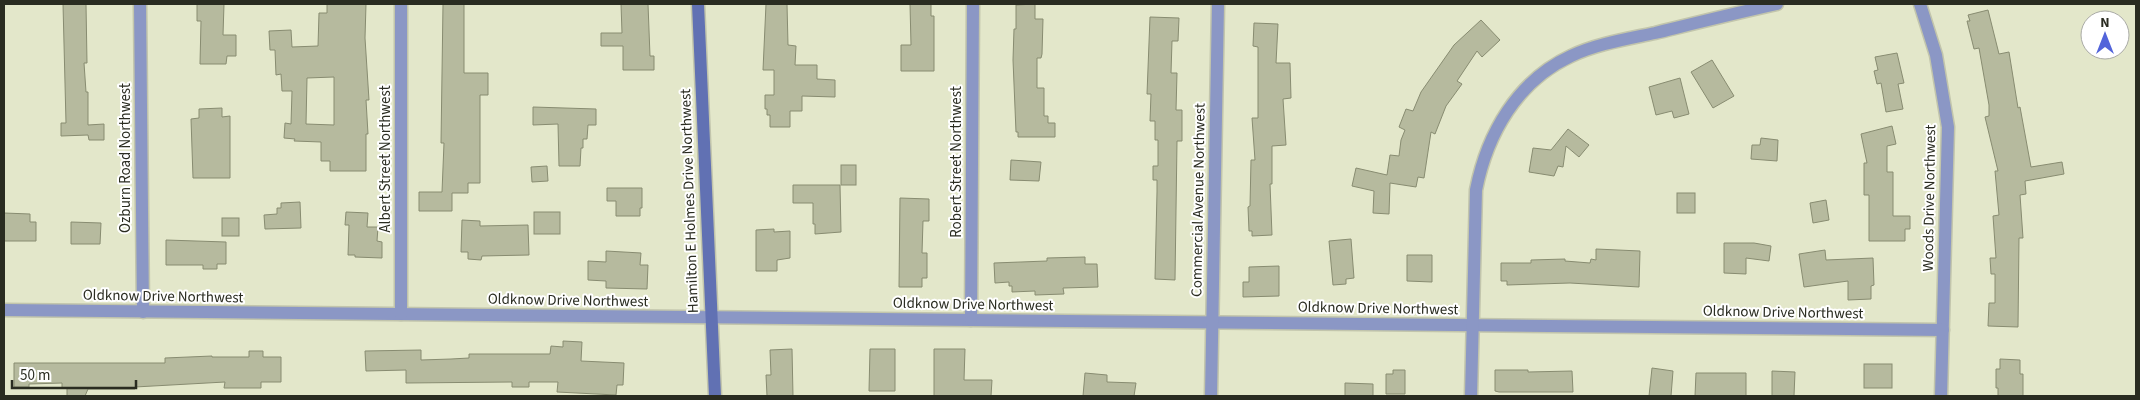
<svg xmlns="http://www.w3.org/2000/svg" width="2140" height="400" viewBox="0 0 2140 400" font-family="'Source Sans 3',sans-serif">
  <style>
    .building { fill: #b6ba9e; stroke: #888c71; fill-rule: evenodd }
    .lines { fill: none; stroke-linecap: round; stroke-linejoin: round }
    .minor-casing { stroke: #c2c5ac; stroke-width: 15 }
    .secondary-casing { stroke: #c2c5ac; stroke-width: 15 }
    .minor { stroke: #8b97c5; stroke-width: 12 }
    .secondary { stroke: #6171b3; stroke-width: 12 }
    .labels { text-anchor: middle; stroke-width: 4; stroke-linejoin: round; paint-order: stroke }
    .street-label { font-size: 15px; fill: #2a2c21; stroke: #fff }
  </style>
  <rect width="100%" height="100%" fill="#e3e7ca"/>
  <g class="building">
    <path d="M63,4H86L87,63H84L86,92H88V125L104,124V140H89L88,135L61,136V123H66Z"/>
    <path d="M197,4H224L223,35H236V56H227L226,64H200L201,21H197Z"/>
    <path d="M327,4H366L365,38L369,100H366L368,134H366V171H330V161H321V142L294,141L295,139L284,138L285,123L291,124L292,91H282L281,74L276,75L275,50H270L269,31L291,30L292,47L318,46L319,13H327ZM334,77V125L306,124L307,78Z"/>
    <path d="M443,4H464V73H488V95H480V183H468V193H452V211H419V192H442L444,143H441Z"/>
    <path d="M621,4H648L650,56H654V70H623V46H601V33H622Z"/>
    <path d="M766,4H787L788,45L796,46L795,65H817V79L835,80V97L802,96V111H790V127H770V115H767V109H765V95H774V70H763Z"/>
    <path d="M910,4H931V16H934V71H901V45H911Z"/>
    <path d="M1035,4V19H1043L1042,54L1041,58H1037V88H1044V116H1048V123H1055V137H1018V132H1016L1013,60L1014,29H1016V5Z"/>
    <path d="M1988,10L1999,54L2009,52L2018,108L2020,107L2031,167L2062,162L2064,174L2025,181L2026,194L2020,195L2023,238H2019L2018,327L1988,326L1989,303H1995V274H1991L1990,258H1996L1993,216L1999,215L1995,171H1998L1985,117L1989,116V105L1979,48L1974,49L1967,21H1970L1968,15Z"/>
    <path d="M1150,17L1179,18L1178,41H1172L1171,73H1177L1176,110H1182V141H1177L1175,280L1155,279L1157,192V180H1153V166H1158V140H1155V121H1150L1151,94H1147Z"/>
    <path d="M1481,20L1500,40L1482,57L1477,51L1457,81L1462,84L1446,106L1435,134L1431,132L1424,178L1418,177L1416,187L1390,183L1389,214L1373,213L1374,191L1352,186L1356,168L1387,175L1390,155L1399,156L1401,140L1405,130L1399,127L1406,109L1413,111L1421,92L1454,45Z"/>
    <path d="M1254,23L1278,24L1276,63H1290L1291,98L1283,99L1286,145L1272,146V184H1270L1272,235L1252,236V231H1249L1248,207L1250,206L1251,160H1255L1252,118H1258V47L1253,46Z"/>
    <path d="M1897,53L1904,83L1898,84L1903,109L1886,112L1881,83L1877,84L1874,71L1878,70L1875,57Z"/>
    <path d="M1712,60L1734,96L1713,108L1691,72Z"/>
    <path d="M1680,78L1689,114L1674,118L1672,111L1656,115L1649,87Z"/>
    <path d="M533,107L596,109V125H588L587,139H583V148H581L580,166H559L558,124L533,125Z"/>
    <path d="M222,108V117L230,116V178H193L191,119L199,118V109Z"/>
    <path d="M1892,126L1896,144L1887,146V172H1893V216H1910V229H1905V241H1869V195H1864V163H1867L1861,134Z"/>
    <path d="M1568,129L1589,145L1579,157L1566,146L1563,167L1558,166L1554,176L1529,172L1533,148L1551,150Z"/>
    <path d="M1761,138L1778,140L1777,161L1751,159L1752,145H1760Z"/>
    <path d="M1011,160L1041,162L1039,181L1010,180Z"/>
    <rect x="841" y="165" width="15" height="20"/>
    <path d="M547,166L548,181L532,182L531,167Z"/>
    <path d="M793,185H840L841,232L815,234V224H813V203H793Z"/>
    <path d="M607,188H642V208H640V216H616V201H607Z"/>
    <rect x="1677" y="193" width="18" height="20"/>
    <path d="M900,198L929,199V221H923L922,253H927V278H922V287H899Z"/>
    <path d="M1826,200L1829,220L1813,223L1810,203Z"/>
    <path d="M300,202L301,228L265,229L264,215L277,214V208H281V203Z"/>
    <path d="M346,212L368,213L367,227H378L377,241L382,242V258L355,257V255H348L349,225H345Z"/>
    <rect x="534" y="212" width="26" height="22"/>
    <path d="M4,213L30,214V222H36V241H4Z"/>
    <rect x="222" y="218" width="17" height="18"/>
    <path d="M462,220L480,221V226L528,225L529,255L482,256L481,260L468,259V252H461Z"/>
    <path d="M71,222L101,223L100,244H71Z"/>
    <path d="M774,229V232L790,231V258L777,260V271H756V230Z"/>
    <path d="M1351,239L1354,278L1346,279V284L1333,285L1329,241Z"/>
    <path d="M166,240L226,242V264H217V269H203V265H166Z"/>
    <path d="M1724,243H1754L1771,246L1769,261L1746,258V274L1724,273Z"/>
    <path d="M1596,249L1640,251L1639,287L1570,283L1507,285V281H1501V263H1531V260L1565,259V261L1590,263L1591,259L1596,260Z"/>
    <path d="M1825,250L1826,260L1873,258L1874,285L1871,286V299L1848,300V281L1804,287L1799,254Z"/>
    <path d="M606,251L641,253L640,265H648L647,289L606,288V281L588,280V261L606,262Z"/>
    <path d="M1407,255H1432V282L1407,281Z"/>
    <path d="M1085,257V264H1097L1098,287L1063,288L1064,294L1035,295V291L1012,292V286H1009V282L995,283L994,263L1047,261V258Z"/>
    <path d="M1279,266V296L1243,297V282H1249V267Z"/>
    <path d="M563,341L582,342L581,361L624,363L623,385H617L616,395L557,392L558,382H529V387H512V382L406,383V370L366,371L365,351L421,350V360L451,359L469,358V354H550L551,346L563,347Z"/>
    <path d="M792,349L793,396H767L766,375H771L770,350Z"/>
    <path d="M870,349H895V391H869Z"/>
    <path d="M934,349H965L964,380H992L991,396H934Z"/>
    <path d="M249,351H263V357H281V382H261V388H224L225,382L135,387V389H88L85,396H67V388H62V383L29,384V387H14V363H165V358L212,356V357H249Z"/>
    <path d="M2000,359L2020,360V374H2023V396H1998V388H1996V369H2000Z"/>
    <rect x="1864" y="364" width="28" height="24"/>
    <path d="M1652,368L1673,371L1671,396H1649Z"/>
    <path d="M1393,370H1405V394H1386V374H1393Z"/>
    <path d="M1495,370H1528V372L1572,371L1573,392H1499L1495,391Z"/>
    <path d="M1772,371L1795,372L1794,396H1772Z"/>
    <path d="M1085,373L1107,375V382L1136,383L1134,396H1083Z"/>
    <path d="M1696,373H1746V396H1695Z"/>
    <path d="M1345,383L1373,384V396H1345Z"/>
  </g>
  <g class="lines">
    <g class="minor-casing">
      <g id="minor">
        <path d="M140,4L143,312"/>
        <path d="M1920,4L1936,55L1948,127L1941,396"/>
        <path d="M4,310L1943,330"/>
        <path d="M401,314V4"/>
        <path d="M971,320L973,4"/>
        <path d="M1211,396L1218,4"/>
        <path d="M1471,396L1476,190C1487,134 1517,81 1571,56C1596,44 1627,39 1655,33C1696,23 1736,13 1777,4"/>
      </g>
    </g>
    <g class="secondary-casing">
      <path id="secondary" d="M698,4L715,396"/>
    </g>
    <use href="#minor" class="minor"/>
    <use href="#secondary" class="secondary"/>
  </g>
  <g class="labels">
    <g class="street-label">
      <text transform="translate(125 158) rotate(-90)" y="5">Ozburn Road Northwest</text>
      <text transform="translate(385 159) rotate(-90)" y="5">Albert Street Northwest</text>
      <text transform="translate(956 162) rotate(-90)" y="5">Robert Street Northwest</text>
      <text transform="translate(1929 198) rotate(-89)" y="5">Woods Drive Northwest</text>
      <text transform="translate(1198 200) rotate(-89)" y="5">Commercial Avenue Northwest</text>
      <text transform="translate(689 201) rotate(-92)" y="5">Hamilton E Holmes Drive Northwest</text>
      <text transform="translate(163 296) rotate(1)" y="5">Oldknow Drive Northwest</text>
      <text transform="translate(568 300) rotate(1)" y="5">Oldknow Drive Northwest</text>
      <text transform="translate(973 304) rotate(1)" y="5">Oldknow Drive Northwest</text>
      <text transform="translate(1378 308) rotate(1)" y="5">Oldknow Drive Northwest</text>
      <text transform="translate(1783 312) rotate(1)" y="5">Oldknow Drive Northwest</text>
    </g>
  </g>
  <rect width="2140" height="400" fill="none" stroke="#2a2c21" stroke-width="10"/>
  <g transform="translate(2105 35)"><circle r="24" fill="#ffffff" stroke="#aaaba6"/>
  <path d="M0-4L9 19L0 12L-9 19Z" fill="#5264da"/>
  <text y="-8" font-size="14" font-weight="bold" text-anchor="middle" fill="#2a2c21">N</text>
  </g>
  <path d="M12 380v8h124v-8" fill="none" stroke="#2a2c21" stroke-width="2.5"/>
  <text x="20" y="380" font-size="15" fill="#2a2c21" stroke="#ffffff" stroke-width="4" paint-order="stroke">50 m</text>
</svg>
